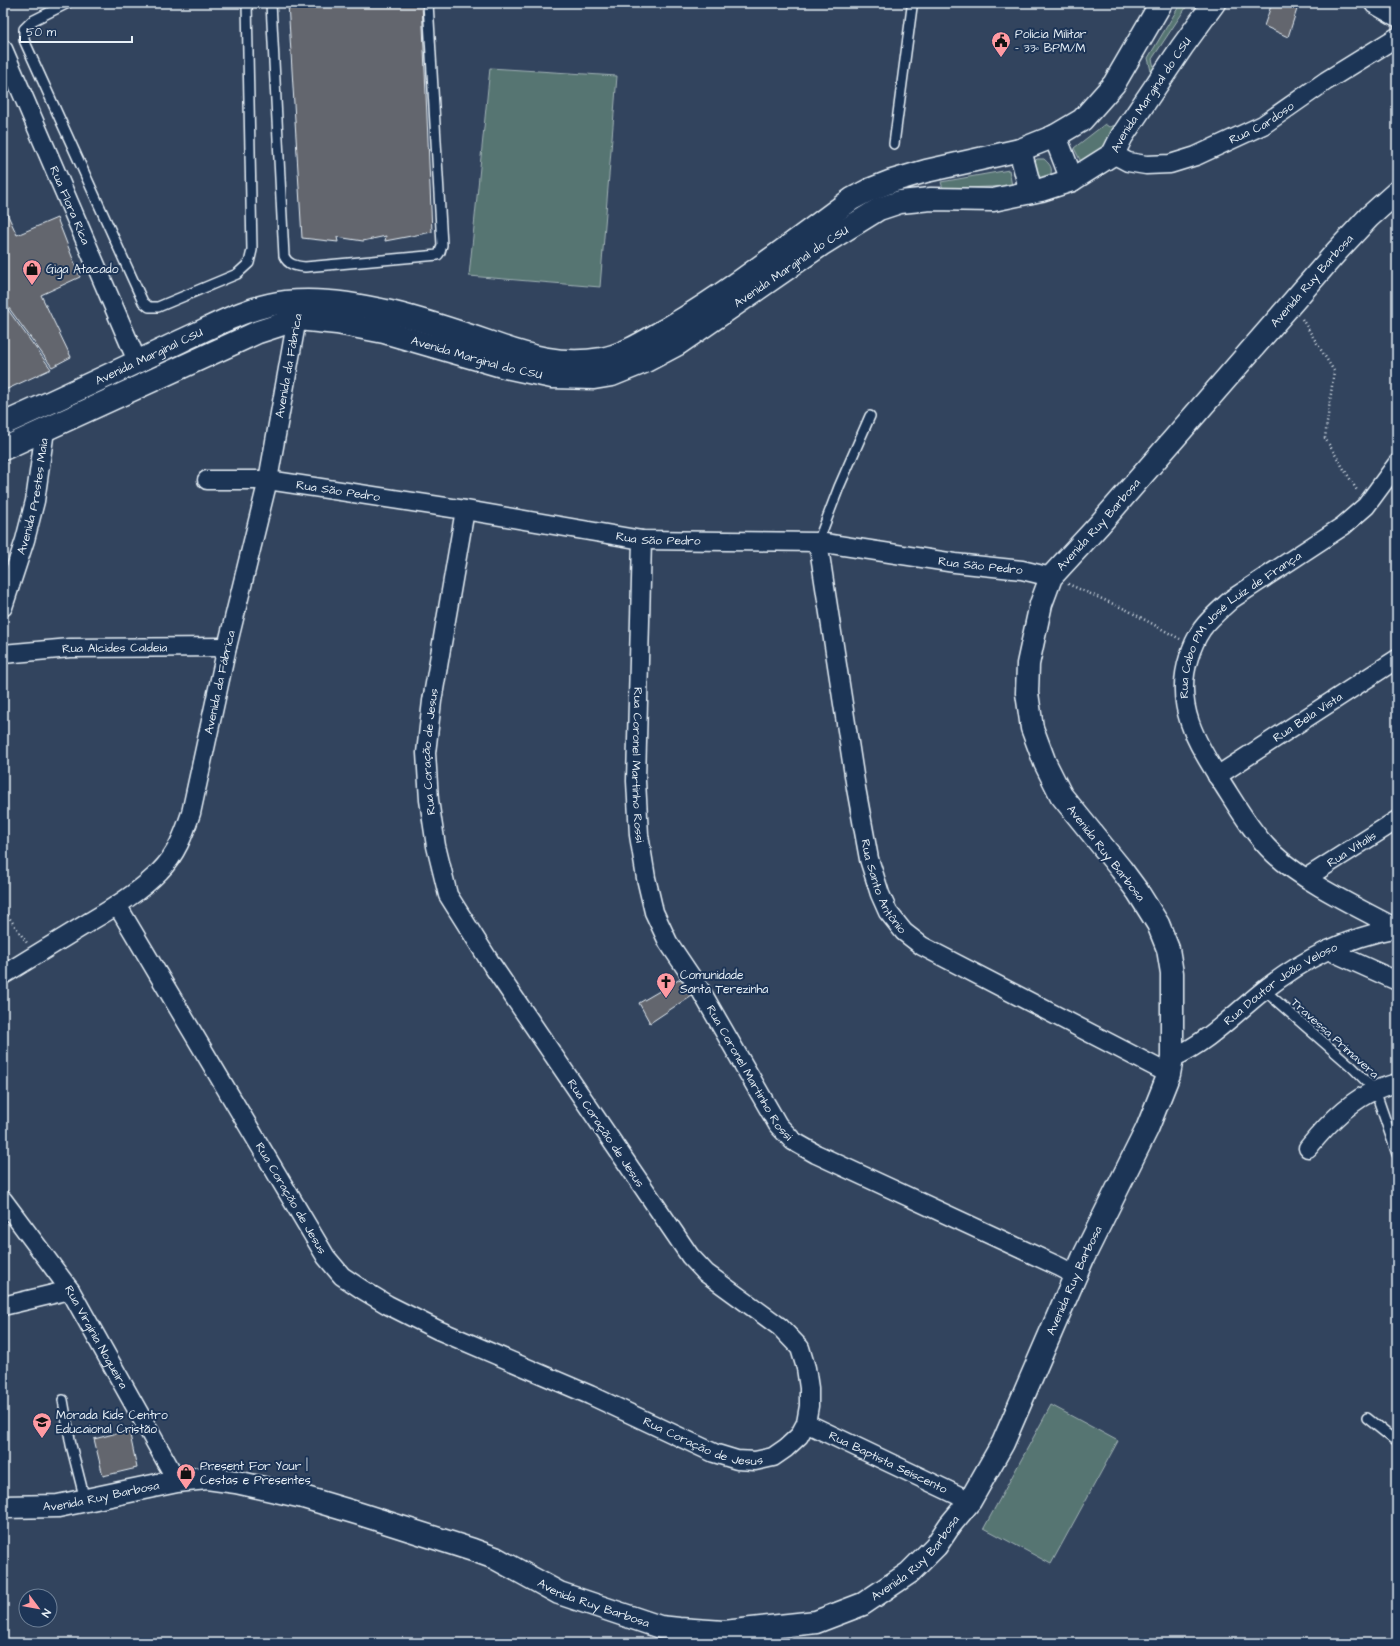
<svg xmlns="http://www.w3.org/2000/svg" width="1400" height="1646" viewBox="0 0 1400 1646" font-family="'Architects Daughter',sans-serif">
  <style>
    .green { fill: #577472; stroke: #a0b2b5 }
    .building { fill: #64666e; stroke: #e8f1f8 }
    .lines { fill: none; stroke-linecap: round; stroke-linejoin: round }
    .service-casing { stroke: #e8f1f8; stroke-width: 12 }
    .minor-casing { stroke: #e8f1f8; stroke-width: 21 }
    .tertiary-casing { stroke: #e8f1f8; stroke-width: 25 }
    .secondary-casing { stroke: #e8f1f8; stroke-width: 25 }
    .path { stroke: #e8f1f8; stroke-width: 2.5; stroke-dasharray: 1 3; stroke-linecap: butt }
    .service { stroke: #1d3557; stroke-width: 9 }
    .minor { stroke: #1d3557; stroke-width: 18 }
    .tertiary { stroke: #1d3557; stroke-width: 22 }
    .secondary { stroke: #1d3557; stroke-width: 22 }
    .labels { text-anchor: middle; stroke-width: 4; stroke-linejoin: round; paint-order: stroke }
    .poi-label { font-size: 12px; fill: #e8f1f8; stroke: #1d3557; text-anchor: start }
    .street-label { font-size: 12px; fill: #e8f1f8; stroke: #1d3557 }
  </style>
  <rect width="100%" height="100%" fill="#32445e"/>
  <filter id="ink" filterUnits="userSpaceOnUse"><feTurbulence type="fractalNoise" baseFrequency=".025" numOctaves="2"/><feDisplacementMap in="SourceGraphic" scale="8" xChannelSelector="R" yChannelSelector="G"/><feConvolveMatrix kernelMatrix="1 2 1 2 8 2 1 2 1" color-interpolation-filters="sRGB"/></filter>
  <g filter="url(#ink)">
    <g class="green">
      <path d="M1181,3H1201L1187,6L1152,59L1156,76L1125,123L1104,146L1081,162L1074,148L1105,124L1109,127L1120,124L1151,71L1148,58Z"/>
      <path d="M490,68L617,76L600,287L469,276Z"/>
      <path d="M1037,159H1044C1053,167 1053,170 1048,181L1039,182L1033,163Z"/>
      <path d="M1009,170L1012,186L943,189L941,182Z"/>
      <path d="M1051,1405L1118,1441L1051,1564L984,1528Z"/>
    </g>
    <g class="building">
      <path d="M288,3H422L432,232L385,241L386,236L363,241L337,237L338,242L302,238Z"/>
      <path d="M1272,3H1299L1288,37L1264,26Z"/>
      <path d="M3,205L17,235L57,218L80,277L41,295L71,357L52,367L3,300Z"/>
      <path d="M3,303L51,369L3,391Z"/>
      <path d="M682,978L692,995L650,1023L639,1003Z"/>
      <path d="M129,1430L137,1468L103,1476L94,1439Z"/>
    </g>
    <g class="lines">
      <g class="service-casing">
        <g id="service">
          <path d="M68,3L32,21L24,29V40L143,302L149,307H158L237,274L249,263L252,250L247,3"/>
          <path d="M271,3L284,256C288,265 296,266 305,267L438,255L440,252L442,245L428,3"/>
          <path d="M894,144L912,7"/>
          <path d="M818,542L839,487L870,416"/>
          <path d="M1264,990L1352,1067L1375,1090L1397,1154"/>
          <path d="M63,1400L71,1445L85,1500"/>
          <path d="M1367,1418L1397,1442"/>
        </g>
      </g>
      <g class="minor-casing">
        <g id="minor">
          <path id="s1" d="M3,49L137,361"/>
          <path id="s2" d="M1113,154L1128,162L1146,165L1170,164L1196,156L1263,125L1326,81L1397,37"/>
          <path id="s3" d="M207,480H268L465,510L642,540L818,542L955,563L1022,570L1051,577"/>
          <path id="s4" d="M642,540L636,781L639,835L646,878L654,912L668,942L701,991L778,1125L793,1141L816,1154L1060,1267L1075,1275"/>
          <path id="s5" d="M818,542L856,788L869,859L880,894L888,912L904,932L922,946L1169,1074"/>
          <path id="s6" d="M3,607L25,540L35,501L45,430"/>
          <path id="s7" d="M3,654L70,648L227,647"/>
          <path id="s8" d="M1217,776L1397,659"/>
          <path id="s9" d="M1306,878L1397,820"/>
          <path id="s10" d="M117,905L326,1257L342,1276L363,1290L388,1305L438,1330L590,1395L714,1453L737,1460L755,1461L773,1457L786,1448L799,1436L806,1423L809,1406V1388L806,1368L800,1348L780,1327L706,1273L690,1256L492,965L448,895L436,846L429,800L426,753L432,701L465,510"/>
          <path id="s11" d="M1396,928C1359,908 1305,883 1274,854C1253,834 1238,808 1222,783C1197,743 1173,706 1189,657C1192,647 1196,638 1202,629C1210,618 1221,609 1232,599L1343,526L1366,506L1397,464"/>
          <path d="M1328,950L1397,981"/>
          <path id="s12" d="M3,975C32,957 62,939 91,921C115,907 141,891 160,871C176,855 184,834 191,813L227,647L268,480L299,307"/>
          <path id="s13" d="M1172,1058C1207,1043 1234,1014 1263,991C1305,958 1345,938 1397,928"/>
          <path d="M1308,1148C1325,1127 1350,1100 1376,1090C1383,1087 1390,1085 1397,1083"/>
          <path id="s14" d="M3,1200L70,1290L177,1481"/>
          <path d="M3,1306L70,1290"/>
          <path id="s15" d="M806,1423L970,1501"/>
        </g>
      </g>
      <g class="tertiary-casing">
        <g id="tertiary">
          <path id="s16" d="M3,1507L58,1506L177,1481L207,1478L236,1482L303,1497L360,1514L473,1550L495,1558L559,1593L660,1627L679,1629L724,1632L816,1622L863,1604L909,1573L936,1546L950,1525L970,1501L1003,1443L1083,1258L1147,1129L1169,1074L1172,1058V973L1168,949L1158,924L1138,892L1121,869L1061,795L1045,763L1032,728L1027,693L1028,664L1041,604L1051,577L1099,525L1338,250L1369,217L1397,192"/>
        </g>
      </g>
      <g class="secondary-casing">
        <g id="secondary">
          <path d="M1376,3L1397,15"/>
          <path d="M1055,136L1072,180"/>
          <path d="M1020,150L1031,192"/>
          <path id="s17" d="M3,424C63,397 122,369 181,341C214,326 249,306 286,302C351,295 430,322 491,343C527,356 562,366 601,359C625,355 647,340 668,328C732,290 792,243 852,199L869,190L892,181L926,171L1020,150L1055,136L1082,120L1114,84L1161,3"/>
          <path id="s18" d="M3,449L258,332L298,319L337,323L384,332L505,367L552,377L594,378L612,375L644,362L678,344L821,245L879,209L900,202L931,199L993,200L1041,190L1072,180L1113,154L1122,136L1182,47L1214,3"/>
        </g>
      </g>
      <g class="path">
        <path d="M1302,319L1334,371L1325,438L1358,492"/>
        <path d="M1068,584L1127,610L1180,639"/>
        <path d="M3,909L27,943"/>
      </g>
      <use href="#service" class="service"/>
      <use href="#minor" class="minor"/>
      <use href="#tertiary" class="tertiary"/>
      <use href="#secondary" class="secondary"/>
    </g>
  </g>
  <defs>
    <g id="civic-pin" transform="scale(1)"><path d="M0 17L-7.5 6A9.5 9.5 0 1 1 7.5 6Z" fill="#ff9aa2" stroke="#1d3557"/><path d="M-.6-6.5H3V-4.5H.6V-3L4-1V1h2V6H-6V1h2V-1L-.6-3ZM-1.2 2.5V6h2.4V2.5Z" fill="#111"/></g>
    <g id="shop-pin" transform="scale(1)"><path d="M0 17L-7.5 6A9.5 9.5 0 1 1 7.5 6Z" fill="#ff9aa2" stroke="#1d3557"/><path d="M-5-2.5h2.3a2.7 3.5 0 0 1 5.4 0H5L5.5 6h-11ZM-1.5-2.5h3a1.5 2.3 0 0 0-3 0Z" fill="#111"/></g>
    <g id="church-pin" transform="scale(1)"><path d="M0 17L-7.5 6A9.5 9.5 0 1 1 7.5 6Z" fill="#ff9aa2" stroke="#1d3557"/><path d="M-1.2-6h2.4v3.5h3.3v2.4h-3.3V6h-2.4V-.1h-3.3v-2.4h3.3Z" fill="#111"/></g>
    <g id="school-pin" transform="scale(1)"><path d="M0 17L-7.5 6A9.5 9.5 0 1 1 7.5 6Z" fill="#ff9aa2" stroke="#1d3557"/><path d="M0-5L7-2L0 1L-7-2ZM-4 1L0 2.5L4 1V4Q0 6-4 4Z" fill="#111"/></g>
  </defs>
  <g fill-rule="evenodd">
    <use href="#civic-pin" x="1001" y="41"/>
    <use href="#shop-pin" x="32" y="269"/>
    <use href="#church-pin" x="666" y="982"/>
    <use href="#school-pin" x="42" y="1422"/>
    <use href="#shop-pin" x="186" y="1473"/>
  </g>
  <g class="labels">
    <g class="poi-label">
      <text x="1015" y="38">Polícia Militar<tspan x="1015" dy="14">- 33º BPM/M</tspan></text>
      <text x="46" y="273">Giga Atacado</text>
      <text x="680" y="979">Comunidade<tspan x="680" dy="14">Santa Terezinha</tspan></text>
      <text x="56" y="1419">Morada Kids Centro<tspan x="56" dy="14">Educaional Cristão</tspan></text>
      <text x="200" y="1470">Present For Your |<tspan x="200" dy="14">Cestas e Presentes</tspan></text>
    </g>
    <g class="street-label">
      <text dy="4" stroke="none"><textPath href="#s18" startOffset="1275">Avenida Marginal do CSU</textPath></text>
      <text dy="4" stroke="none"><textPath href="#s2" startOffset="160">Rua Cardoso</textPath></text>
      <text dy="4" stroke="none"><textPath href="#s1" startOffset="170">Rua Flora Rica</textPath></text>
      <text dy="4" stroke="none"><textPath href="#s18" startOffset="854">Avenida Marginal do CSU</textPath></text>
      <text dy="4" stroke="none"><textPath href="#s16" startOffset="2451">Avenida Ruy Barbosa</textPath></text>
      <text dy="4" stroke="none"><textPath href="#s17" startOffset="161">Avenida Marginal CSU</textPath></text>
      <text dy="4" stroke="none"><textPath href="#s18" startOffset="506">Avenida Marginal do CSU</textPath></text>
      <text dy="4" stroke="none"><textPath href="#s12" startOffset="713">Avenida da Fábrica</textPath></text>
      <text dy="4" stroke="none"><textPath href="#s3" startOffset="132">Rua São Pedro</textPath></text>
      <text dy="4" stroke="none"><textPath href="#s6" startOffset="115">Avenida Prestes Maia</textPath></text>
      <text dy="4" stroke="none"><textPath href="#s16" startOffset="2127">Avenida Ruy Barbosa</textPath></text>
      <text dy="4" stroke="none"><textPath href="#s3" startOffset="456">Rua São Pedro</textPath></text>
      <text dy="4" stroke="none"><textPath href="#s3" startOffset="780">Rua São Pedro</textPath></text>
      <text dy="4" stroke="none"><textPath href="#s11" startOffset="423">Rua Cabo PM José Luíz de França</textPath></text>
      <text dy="4" stroke="none"><textPath href="#s7" startOffset="112">Rua Alcides Caldeia</textPath></text>
      <text dy="4" stroke="none"><textPath href="#s12" startOffset="389">Avenida da Fábrica</textPath></text>
      <text dy="4" stroke="none"><textPath href="#s8" startOffset="108">Rua Bela Vista</textPath></text>
      <text dy="4" stroke="none"><textPath href="#s10" startOffset="1756">Rua Coração de Jesus</textPath></text>
      <text dy="4" stroke="none"><textPath href="#s4" startOffset="225">Rua Coronel Martinho Rossi</textPath></text>
      <text dy="4" stroke="none"><textPath href="#s9" startOffset="54">Rua Vitalis</textPath></text>
      <text transform="translate(1106 853) rotate(52)" y="4">Avenida Ruy Barbosa</text>
      <text dy="4" stroke="none"><textPath href="#s5" startOffset="352">Rua Santo Antônio</textPath></text>
      <text dy="4" stroke="none"><textPath href="#s13" startOffset="132">Rua Doutor João Veloso</textPath></text>
      <text transform="translate(1335 1038) rotate(42)" y="4">Travessa Primavera</text>
      <text dy="4" stroke="none"><textPath href="#s4" startOffset="561">Rua Coronel Martinho Rossi</textPath></text>
      <text transform="translate(606 1133) rotate(56)" y="4">Rua Coração de Jesus</text>
      <text dy="4" stroke="none"><textPath href="#s10" startOffset="341">Rua Coração de Jesus</textPath></text>
      <text dy="4" stroke="none"><textPath href="#s16" startOffset="1287">Avenida Ruy Barbosa</textPath></text>
      <text dy="4" stroke="none"><textPath href="#s14" startOffset="166">Rua Virgínia Nogueira</textPath></text>
      <text dy="4" stroke="none"><textPath href="#s10" startOffset="833">Rua Coração de Jesus</textPath></text>
      <text dy="4" stroke="none"><textPath href="#s15" startOffset="91">Rua Baptista Seiscento</textPath></text>
      <text dy="4" stroke="none"><textPath href="#s16" startOffset="99">Avenida Ruy Barbosa</textPath></text>
      <text dy="4" stroke="none"><textPath href="#s16" startOffset="963">Avenida Ruy Barbosa</textPath></text>
      <text dy="4" stroke="none"><textPath href="#s16" startOffset="615">Avenida Ruy Barbosa</textPath></text>
    </g>
  </g>
  <rect width="1400" height="1646" fill="none" stroke="#1d3557" stroke-width="16"/>
  <rect x="8" y="8" width="1384" height="1630" fill="none" stroke="#e8f1f8" stroke-width="1.5" filter="url(#ink)"/>
  <g transform="translate(38 1608) rotate(122)"><circle r="19" fill="#1d3557" stroke="#6e8097"/>
  <path d="M0-3L7 15L0 10L-7 15Z" fill="#ff9aa2"/>
  <text y="-6" font-size="11" font-weight="bold" text-anchor="middle" fill="#e8f1f8">N</text>
  </g>
  <path d="M20 36v6h112v-6" fill="none" stroke="#e8f1f8" stroke-width="2"/>
  <text x="26" y="36" font-size="12" fill="#e8f1f8" stroke="#1d3557" stroke-width="3" paint-order="stroke">50 m</text>
</svg>
